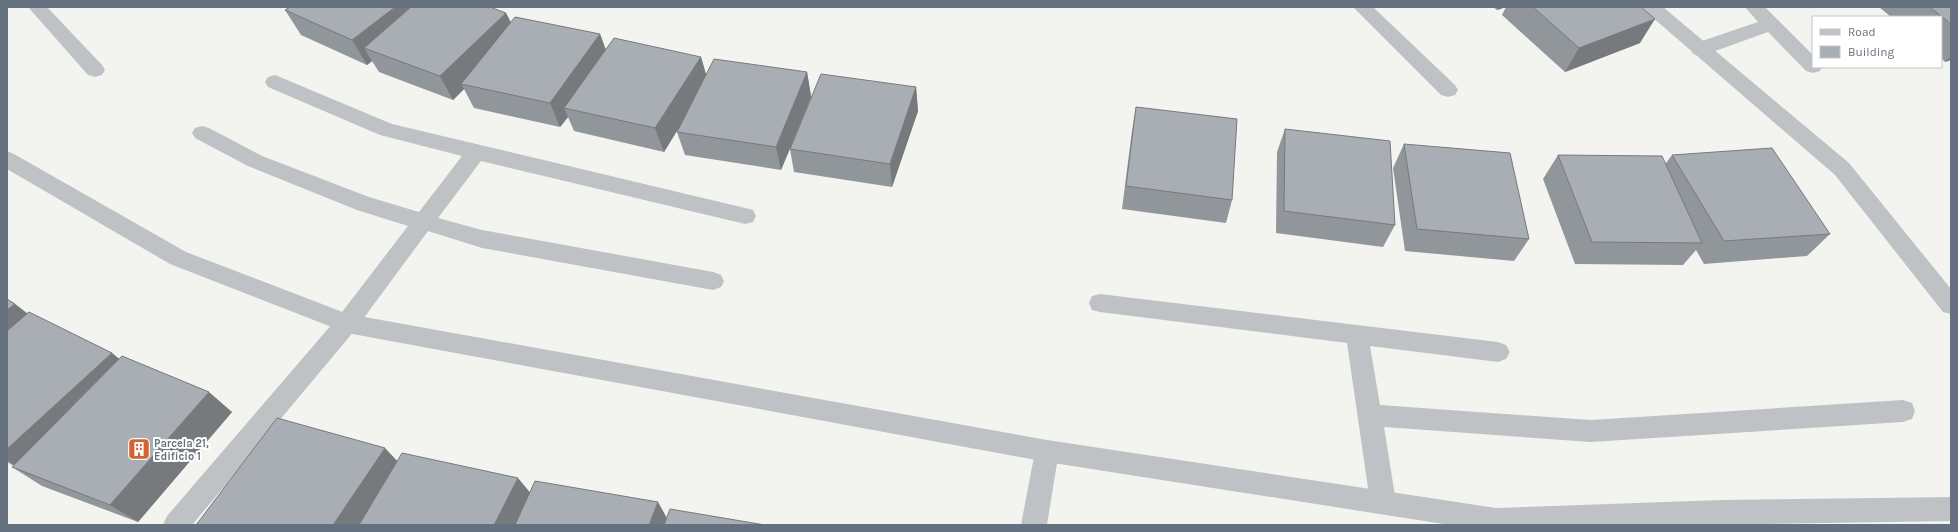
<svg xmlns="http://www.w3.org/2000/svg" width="1958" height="532" viewBox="0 0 1958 532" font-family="Karla,sans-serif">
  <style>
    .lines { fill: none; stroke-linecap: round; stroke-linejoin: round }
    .lane { fill: #bfc2c5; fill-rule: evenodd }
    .street { fill: #bfc2c5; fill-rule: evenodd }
    .wall { fill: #90969a }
    .shaded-wall { fill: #767a7d }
    .building { fill: #a8aeb3; stroke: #767a7d }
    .labels { text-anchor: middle; stroke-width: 4; stroke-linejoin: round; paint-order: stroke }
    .poi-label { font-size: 11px; font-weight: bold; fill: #65717e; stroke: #fff; text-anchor: start }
  </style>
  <rect width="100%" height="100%" fill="#f3f4f0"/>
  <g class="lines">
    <g class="lane">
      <path d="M28,7H47L102,65L105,70L102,75L95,77L88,75Z"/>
      <path d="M1353,7H1373L1455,85L1458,90L1455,95L1448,97L1441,95Z"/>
      <path d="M1745,7H1765L1813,55V67H1822L1820,71L1813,73L1806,71L1768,32L1707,54L1700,56L1693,54L1691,49L1693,44L1758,22Z"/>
      <path d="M275,75L392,124L745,208L753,210L756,216L753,222L745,224L481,161L438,218L482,230L713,272L721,275L724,281L721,287L713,290L482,248L428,231L355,330L192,525H163L167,516L339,316L408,226L357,210L248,166L195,138L192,133L195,128L202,126L209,128L262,156L369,197L419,212L462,156L380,135L268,87L265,82L268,77Z"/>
      <path d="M1100,294L1498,342L1506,345L1510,352L1506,359L1498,362L1370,346L1380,405L1591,420L1903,400L1912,403L1915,411L1912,419L1903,422L1591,442L1384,427L1396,502L1392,510L1383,514L1374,510L1370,502L1347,343L1100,312L1092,310L1089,303L1092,296Z"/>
      <path d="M1047,440L1056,443L1059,451L1047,525H1021L1035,451L1038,443Z"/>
    </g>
    <g class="street">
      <path d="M1642,7H1663L1849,163L1951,289V314L1943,312L1835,175L1645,11Z"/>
      <path d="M7,151L14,154L186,252L348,314L1047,440L1496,508L1722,500L1951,497V521L1695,525H1450L1047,462L347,333L170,264L7,169Z"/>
    </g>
  </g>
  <g class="wall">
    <path d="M1493,7H1641L1640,43L1565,72L1502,15L1506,7L1497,10Z"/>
    <path d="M1879,7H1951V60L1945,62L1941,58V17H1891Z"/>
    <path d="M285,10L506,13L511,22L600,34L606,50L701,57L706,75L807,72L811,96L916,87L918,111L892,187L794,172L790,149L781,170L685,155L677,132L683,120L664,152L574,131L568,117L560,127L474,108L464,89L453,100L379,72L372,61L367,65L301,35Z"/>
    <path d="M1136,107L1232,200L1226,223L1122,209L1132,131Z"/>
    <path d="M1285,129L1395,225L1383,247L1276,233L1277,152Z"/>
    <path d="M1404,144L1529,239L1514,261L1405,251L1393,168Z"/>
    <path d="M1558,155L1666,163L1672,155L1830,234L1807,256L1704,264L1696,250L1683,265L1575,264L1543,179Z"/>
    <path d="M7,299L15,304L28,314L112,353L119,359L232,412L138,522L42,486L12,467L14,466L7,462Z"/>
  </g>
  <g class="shaded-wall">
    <path d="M395,7H439L364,48L372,61L367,65L352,40Z"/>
    <path d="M1499,7H1506L1497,10Z"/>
    <path d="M506,13L517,37L461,84L464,89L453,100L440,76Z"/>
    <path d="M1655,19L1640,43L1565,72L1579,48Z"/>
    <path d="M600,34L609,59L564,108L568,117L560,127L550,103Z"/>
    <path d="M1951,56V60L1945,62Z"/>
    <path d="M701,57L708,81L664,152L655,128Z"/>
    <path d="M807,72L811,96L781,170L776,147Z"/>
    <path d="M916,87L918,111L892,187L890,164Z"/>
    <path d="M15,304L42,325L7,354V310Z"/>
    <path d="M112,353L138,374L30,475L7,460V449Z"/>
    <path d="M209,392L232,412L138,522L110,505Z"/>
    <path d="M385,448L403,467L365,525H333Z"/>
    <path d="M518,478L533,496L518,525H494Z"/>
    <path d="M658,502L668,520L666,525H649Z"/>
  </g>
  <g class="building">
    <path d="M290,7H395L352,40L285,10Z"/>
    <path d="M411,7H490L506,13L440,76L364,48Z"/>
    <path d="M1533,7H1641L1655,19L1579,48Z"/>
    <path d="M1930,7H1951V24Z"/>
    <path d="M515,17L600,34L550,103L461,84Z"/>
    <path d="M614,38L701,57L655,128L564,108Z"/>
    <path d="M714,59L807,72L776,147L677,132Z"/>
    <path d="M821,74L916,87L890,164L790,149Z"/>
    <path d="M1136,107L1237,119L1232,200L1126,186Z"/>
    <path d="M1285,129L1390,141L1395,225L1284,211Z"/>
    <path d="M1404,144L1510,153L1529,239L1417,229Z"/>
    <path d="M1772,148L1830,234L1724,241L1672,155Z"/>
    <path d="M1558,155L1662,156L1702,243L1592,242Z"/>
    <path d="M7,299L15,304L7,310Z"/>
    <path d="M29,312L112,353L7,449V331Z"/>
    <path d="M122,356L209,392L110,505L12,467Z"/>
    <path d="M277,418L385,448L333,525H196Z"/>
    <path d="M402,453L518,478L494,525H359Z"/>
    <path d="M535,481L658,502L649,525H515Z"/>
    <path d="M670,509L765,525H664Z"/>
  </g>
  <defs>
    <g id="building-square" transform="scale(1.15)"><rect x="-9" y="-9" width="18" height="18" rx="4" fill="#d36330" stroke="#fff"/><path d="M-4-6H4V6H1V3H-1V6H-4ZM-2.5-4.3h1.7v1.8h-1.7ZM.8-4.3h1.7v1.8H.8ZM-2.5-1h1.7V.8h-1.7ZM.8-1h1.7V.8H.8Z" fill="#fff"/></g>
  </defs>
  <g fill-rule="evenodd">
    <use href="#building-square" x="139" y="449"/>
  </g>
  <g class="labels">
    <g class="poi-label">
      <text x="154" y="447">Parcela 21,<tspan x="154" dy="13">Edificio 1</tspan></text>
    </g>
  </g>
  <rect width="1958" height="532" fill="none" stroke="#65717e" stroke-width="16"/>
  <rect x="1812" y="16" width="130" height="52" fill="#ffffff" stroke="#c1c6cb"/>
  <rect x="1820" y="29" width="20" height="6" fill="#bfc2c5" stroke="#c1c6cb"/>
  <text x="1848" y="36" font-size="12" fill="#65717e">Road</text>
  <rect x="1820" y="46" width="20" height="12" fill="#a8aeb3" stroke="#c1c6cb"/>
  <text x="1848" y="56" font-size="12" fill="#65717e">Building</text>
</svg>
